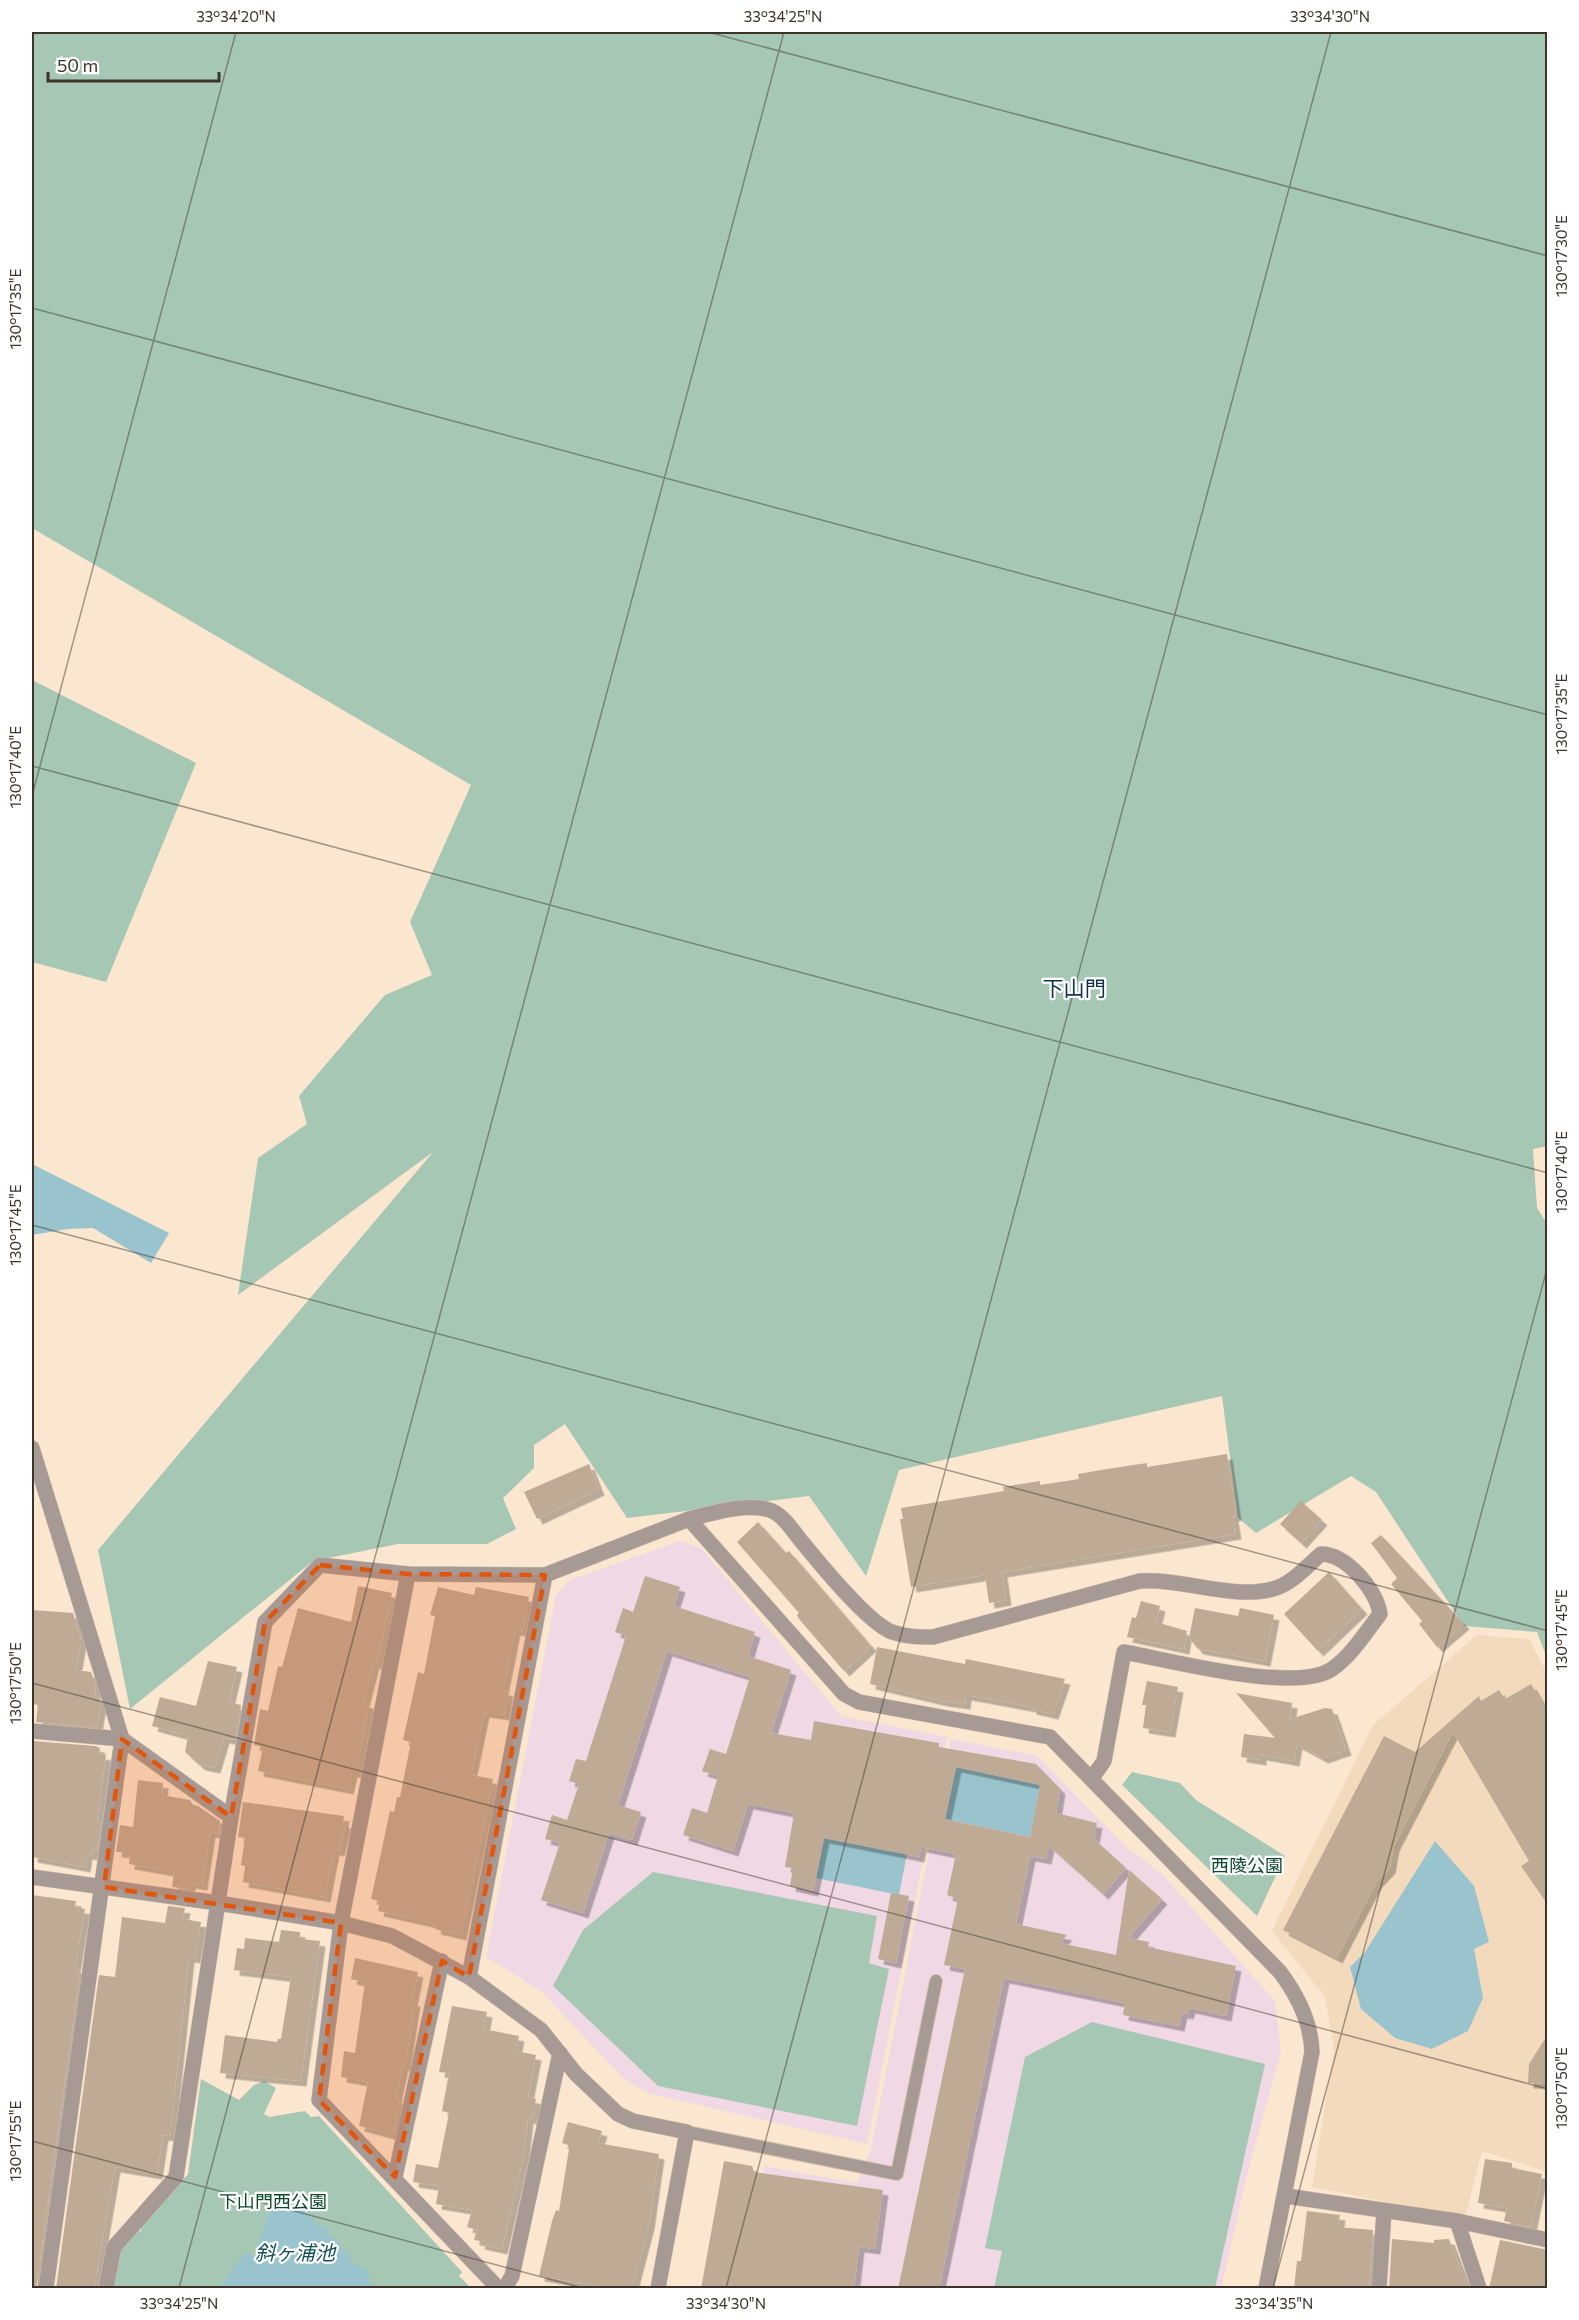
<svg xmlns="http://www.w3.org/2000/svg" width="1579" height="2320" viewBox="0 0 1579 2320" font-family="Commissioner,'Noto Sans JP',sans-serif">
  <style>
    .built { fill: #f3dabd }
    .education { fill: #f0d8e4 }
    .green { fill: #a6c7b3 }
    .water { fill: #9ac4cd }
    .building { fill: #bfab95; fill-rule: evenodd; filter: url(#shadow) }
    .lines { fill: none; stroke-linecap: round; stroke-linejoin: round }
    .service-casing { stroke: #d5c2ae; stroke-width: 14 }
    .minor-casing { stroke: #d5c2ae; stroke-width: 16 }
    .tertiary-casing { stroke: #d5c2ae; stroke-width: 16 }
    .service { stroke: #a79a95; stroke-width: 12 }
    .minor { stroke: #a79a95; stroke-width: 15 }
    .tertiary { stroke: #a79a95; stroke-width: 15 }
    .marked { fill: #df570e; fill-opacity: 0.2; stroke: #df570e; stroke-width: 4.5; stroke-dasharray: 12 8; stroke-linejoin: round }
    .ticks { fill: none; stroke: #3c342a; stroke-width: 1.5; stroke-opacity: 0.45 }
    .labels { text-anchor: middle; stroke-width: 4.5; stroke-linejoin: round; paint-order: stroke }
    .park-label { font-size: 18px; fill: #09472b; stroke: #fff }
    .water-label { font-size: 20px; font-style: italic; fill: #114e59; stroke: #fff }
    .quarter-label { font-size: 21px; fill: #0d324a; stroke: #fff }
    .neatline { fill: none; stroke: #3c342a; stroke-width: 2 }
    .ticks-label { font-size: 15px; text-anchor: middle; fill: #3c342a }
  </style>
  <defs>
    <filter id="shadow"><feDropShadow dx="5.5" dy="5.5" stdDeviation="0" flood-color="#0004"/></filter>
  </defs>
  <rect width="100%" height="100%" fill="#fbe6cf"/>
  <path class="built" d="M1477,1635L1529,1639L1548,1675L1547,2172L1482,2151L1465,2218L1312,2187L1334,2049L1325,1997L1272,1931L1373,1725Z"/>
  <g class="education">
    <path d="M680,1541L701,1548L841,1716L947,1737L867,2144L648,2093L624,2079L542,1992L486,1957L556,1595L570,1580Z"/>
    <path d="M951,1739L1037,1756L1126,1847L1162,1874L1275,2001L1281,2051L1247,2175L1221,2288H747L764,2166L857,2183L871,2149Z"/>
  </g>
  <g class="green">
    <path d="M32,32H1547L1548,1146L1533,1149L1537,1208L1548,1225L1547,1658L1537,1632L1464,1626L1376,1492L1351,1476L1256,1533L1238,1518L1222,1396L899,1470L866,1576L809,1496L627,1518L565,1424L534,1445V1468L503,1498L516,1529L487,1544H398L313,1561L130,1709L98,1550L433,1152L238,1295L258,1158L307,1124L299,1096L385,995L432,975L410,922L471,785L32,528Z"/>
    <path d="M32,680L196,763L106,982L32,962Z"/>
    <path d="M1132,1772L1180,1783L1196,1800L1285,1856L1257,1916L1122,1785Z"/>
    <path d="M653,1872L877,1916L869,1963L889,1969L857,2126L658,2086L553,1986L583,1930Z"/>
    <path d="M1092,2022L1265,2064L1215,2288H994L1002,2251L985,2248L1025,2057Z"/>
    <path d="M201,2079L239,2100L254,2085L264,2081L276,2088L264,2114L269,2117L305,2111L311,2117L319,2116L462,2272L459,2276L471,2288H112L118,2252L139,2230L141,2232V2227L188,2174Z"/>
  </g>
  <g class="water">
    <path d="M32,1164L169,1233L151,1263L93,1228L68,1229L32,1235Z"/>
    <path d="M956,1767L1040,1785L1030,1837L945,1819Z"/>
    <path d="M824,1838L907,1854L899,1895L816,1878Z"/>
    <path d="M1435,1841L1474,1886L1489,1942L1474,1949L1483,1998L1468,2031L1432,2049L1395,2038L1361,2009L1350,1967L1365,1952Z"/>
    <path d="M300,2203L305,2206L304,2211L308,2217L314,2216L313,2221L321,2228L325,2225L328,2229L326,2233L340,2243L341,2248L351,2256V2262L369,2272L368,2281L377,2288H219L243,2255L250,2253L253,2257L260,2253L257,2248L271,2206L292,2209Z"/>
  </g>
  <g class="building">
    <path d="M1227,1454L1236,1515L1233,1516L1236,1534L1002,1572L1006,1600L989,1603L985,1575L911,1587L900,1519H903L901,1508L1004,1491L1003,1487L1040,1481V1485L1079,1479L1078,1474L1107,1469L1147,1463V1467Z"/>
    <path d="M589,1464L599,1490L537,1519L524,1492Z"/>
    <path d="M1301,1501L1322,1520L1301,1543L1280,1524Z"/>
    <path d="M758,1522L786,1553L789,1551L871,1646L844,1671L799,1619L797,1615L799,1613L737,1542Z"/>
    <path d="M1381,1535L1464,1624L1437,1647L1419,1624L1422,1621L1391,1584L1397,1578L1371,1543Z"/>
    <path d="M1329,1572L1362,1609L1318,1651L1284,1614Z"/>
    <path d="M645,1576L680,1587L674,1606L755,1632L748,1656L791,1670L771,1733L811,1740L814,1721L939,1743V1747L1036,1764L1060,1789L1056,1813L1097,1823L1094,1839L1126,1868L1103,1894L1049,1846L1046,1859L1030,1856L1016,1924L1067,1935L1060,1943L1116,1955L1129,1870L1162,1899L1128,1938L1149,1942L1148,1947L1236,1966L1226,2016L1190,2008L1188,2014L1182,2013L1179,2026L1123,2015L1125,2003L1004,1978L939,2289H898L965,1969L944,1965L958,1899L947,1895L956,1854L921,1847L919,1857L824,1838L813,1891L790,1886L793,1868L785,1867L794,1813L748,1804L733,1851L683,1835L692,1808L707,1813L718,1776L702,1771L710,1749L726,1754L750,1677L667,1651L618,1805L641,1812L632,1840L609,1833L583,1913L541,1900L560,1843L545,1839L552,1815L567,1820L579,1784L569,1781L576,1759L586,1761L626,1636L615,1632L623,1608L633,1612ZM956,1767L1040,1785L1030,1837L945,1819Z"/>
    <path d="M358,1586L392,1593L377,1664L374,1663L364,1702L369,1704L356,1772H352L348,1789L258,1771L263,1747L254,1745L260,1709L268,1711L278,1666L282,1667L298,1608L351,1622Z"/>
    <path d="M438,1587L474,1595L476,1587L529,1597L522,1631L515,1630L503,1690L508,1691L504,1715L484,1712L471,1775L493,1779L461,1935L435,1929L436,1926L432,1923L378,1911L380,1901L371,1899L390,1811L394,1812L397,1797H400L411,1742L403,1740L418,1672L424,1674L435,1616L430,1615Z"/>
    <path d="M1141,1601L1160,1606L1156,1622L1187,1631L1184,1649L1127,1637L1132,1617L1136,1618Z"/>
    <path d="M1195,1608L1238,1616L1240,1608L1274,1615L1265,1661L1198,1649L1189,1638Z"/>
    <path d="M32,1610L73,1613L81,1641L76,1670L91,1672L96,1687L95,1695L98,1696L101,1703L97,1727L36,1722L38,1705L32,1704Z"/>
    <path d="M877,1647L965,1664L966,1659L1065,1679L1053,1714L1031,1709V1707L966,1695L965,1704L942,1701L870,1684Z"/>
    <path d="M208,1661L237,1667L229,1702L241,1705L235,1740L224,1738L215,1768L200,1765L185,1752L188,1736L152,1726L160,1697L196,1706Z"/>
    <path d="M1147,1681L1178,1687L1170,1732L1143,1728L1146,1705H1142Z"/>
    <path d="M1531,1684L1548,1713V1905L1521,1866L1529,1861L1453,1732L1394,1846L1390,1868L1376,1883L1337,1958L1283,1930L1384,1736L1415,1752L1479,1696L1481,1701L1499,1690L1505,1699Z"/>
    <path d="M1236,1693L1292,1703L1290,1719L1325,1708L1332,1709L1346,1750L1323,1758L1297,1744L1294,1761L1261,1755V1760L1241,1757L1244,1734L1275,1738Z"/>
    <path d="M33,1741L95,1746L100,1748L99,1754L106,1755L97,1819L101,1823L97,1850L93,1849L92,1855L87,1854L85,1867L32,1857Z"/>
    <path d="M138,1780L163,1783L162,1795L190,1800L193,1805L198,1806L220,1821L219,1834L210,1832L202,1885L190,1883L189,1889L172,1887L174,1872L129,1864L130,1853L116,1852L120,1825L133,1827Z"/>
    <path d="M243,1802L344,1816L343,1823H346L339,1851L334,1850L325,1897L243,1882L245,1866L241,1865L245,1838L238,1837Z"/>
    <path d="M891,1893L909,1896L896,1963L878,1959Z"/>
    <path d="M32,1895L76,1901L75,1907L85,1909L75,1967L80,1972L36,2289H32V2074L34,2051H32Z"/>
    <path d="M168,1906L185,1908L183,1919L201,1922L195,1958L189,1957L170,2136L163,2135L157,2174L115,2167L94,2289H56L99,1975L115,1977L122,1917L165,1923Z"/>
    <path d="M281,1930L300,1932V1939L320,1941L301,2081L220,2073L225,2035L277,2042L278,2039H281L291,1977L234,1970L237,1948L244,1949L245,1938L279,1942Z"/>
    <path d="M355,1958L418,1972L412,2001H415L405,2066L403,2065L396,2098L400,2099L393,2135L359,2126L368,2082L341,2077L344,2051L355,2053L365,1982L351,1979Z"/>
    <path d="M452,2006L487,2012L484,2029L519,2036L516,2051L536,2055L528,2097L536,2099L532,2119L528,2118L524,2154L502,2249L479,2244L480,2241L474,2240L477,2230L467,2227L472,2210L436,2204L439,2186L413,2182L416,2164L438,2168L449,2113L442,2111L449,2073L439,2072Z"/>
    <path d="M1548,2034V2084L1528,2083L1529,2064Z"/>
    <path d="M568,2122L602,2131L598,2143L659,2154L649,2224L632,2289H597V2286L539,2276L552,2221L556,2210L559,2211L569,2149L568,2145L562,2143Z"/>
    <path d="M1485,2159L1512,2163V2168L1542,2174L1531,2227L1504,2221L1507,2208L1478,2203Z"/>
    <path d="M724,2161L752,2166L754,2172L883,2190L875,2249L859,2247L854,2289H701Z"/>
    <path d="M1307,2211L1340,2215L1338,2227L1373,2230L1369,2289H1294L1297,2261H1301Z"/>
    <path d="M1392,2239L1434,2243V2240L1449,2239L1468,2289H1389Z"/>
    <path d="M1500,2240L1548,2250V2289H1489Z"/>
  </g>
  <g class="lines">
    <g class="service-casing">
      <path id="service" d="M687,2132L897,2174L936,1981"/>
    </g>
    <g class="minor-casing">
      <g id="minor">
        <path d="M32,1448L122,1739L46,2288"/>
        <path d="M689,1519C713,1513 741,1504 766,1509C782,1512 792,1530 802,1542C820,1564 868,1623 892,1632C906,1637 919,1637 933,1637L1140,1581C1182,1578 1233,1600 1273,1589C1292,1584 1307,1566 1321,1554C1346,1554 1377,1590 1380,1614C1366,1632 1351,1656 1332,1669C1296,1694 1169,1660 1124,1652L1104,1761L1092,1778"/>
        <path d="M408,1574L341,1923L319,2100L498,2288"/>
        <path d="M32,1731L122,1739L231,1817"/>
        <path d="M469,1977L545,1575L689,1519L844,1694L859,1702L1050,1737L1280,1972C1298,1996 1311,2023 1312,2052L1266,2288"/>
        <path d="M395,2177L442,1961"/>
        <path d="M1286,2196L1457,2221L1548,2240"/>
        <path d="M1457,2221L1479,2288"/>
        <path d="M106,2288L114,2247L176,2177L231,1817L265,1622L320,1565L408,1574L545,1575"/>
        <path d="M505,2288L512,2276L560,2053"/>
        <path d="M1379,2288L1384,2211"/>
      </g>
    </g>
    <g class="tertiary-casing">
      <path id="tertiary" d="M32,1877L218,1903L341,1923L392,1936L469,1977L541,2030L576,2074L618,2114L633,2121L687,2132L658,2288"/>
    </g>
    <use href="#service" class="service"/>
    <use href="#minor" class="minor"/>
    <use href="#tertiary" class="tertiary"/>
  </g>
  <path class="marked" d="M320,1565L408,1574L545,1575L469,1977L442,1961L395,2177L319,2100L341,1923L104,1887L122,1739L231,1817L265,1622Z"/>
  <path class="ticks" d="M708,32L1548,256M32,308L1548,715M32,766L1548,1173M32,796L236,32M32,1225L1548,1631M32,1683L1548,2089M32,2141L583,2288M179,2288L784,32M726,2288L1331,32M1273,2288L1548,1265"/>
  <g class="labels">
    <g class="park-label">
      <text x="1247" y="1872">西陵公園</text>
      <text x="273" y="2208">下山門西公園</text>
    </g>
    <g class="water-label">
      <text x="295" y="2260">斜ヶ浦池</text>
    </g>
    <g class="quarter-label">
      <text x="1074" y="996">下山門</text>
    </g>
  </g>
  <rect width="1579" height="2320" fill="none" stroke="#ffffff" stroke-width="66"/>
  <path d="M48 72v9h171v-9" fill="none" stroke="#3c342a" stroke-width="3"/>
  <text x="57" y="72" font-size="18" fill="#3c342a" stroke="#ffffff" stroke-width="4.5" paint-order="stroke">50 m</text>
  <rect x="33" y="33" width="1513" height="2254" class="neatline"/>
  <g class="ticks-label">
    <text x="236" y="22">33°34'20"N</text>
    <text x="783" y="22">33°34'25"N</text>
    <text x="1330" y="22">33°34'30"N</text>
    <text transform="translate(1562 256) rotate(-90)" y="5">130°17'30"E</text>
    <text transform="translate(16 309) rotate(-90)" y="5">130°17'35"E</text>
    <text transform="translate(1562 714) rotate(-90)" y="5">130°17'35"E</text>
    <text transform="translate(16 767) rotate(-90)" y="5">130°17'40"E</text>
    <text transform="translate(1562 1172) rotate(-90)" y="5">130°17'40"E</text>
    <text transform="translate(16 1225) rotate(-90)" y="5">130°17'45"E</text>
    <text transform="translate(1562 1630) rotate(-90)" y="5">130°17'45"E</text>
    <text transform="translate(16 1683) rotate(-90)" y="5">130°17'50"E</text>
    <text transform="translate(1562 2088) rotate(-90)" y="5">130°17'50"E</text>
    <text transform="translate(16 2141) rotate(-90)" y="5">130°17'55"E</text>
    <text x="179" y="2309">33°34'25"N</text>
    <text x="726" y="2309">33°34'30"N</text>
    <text x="1274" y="2309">33°34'35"N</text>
  </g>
</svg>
